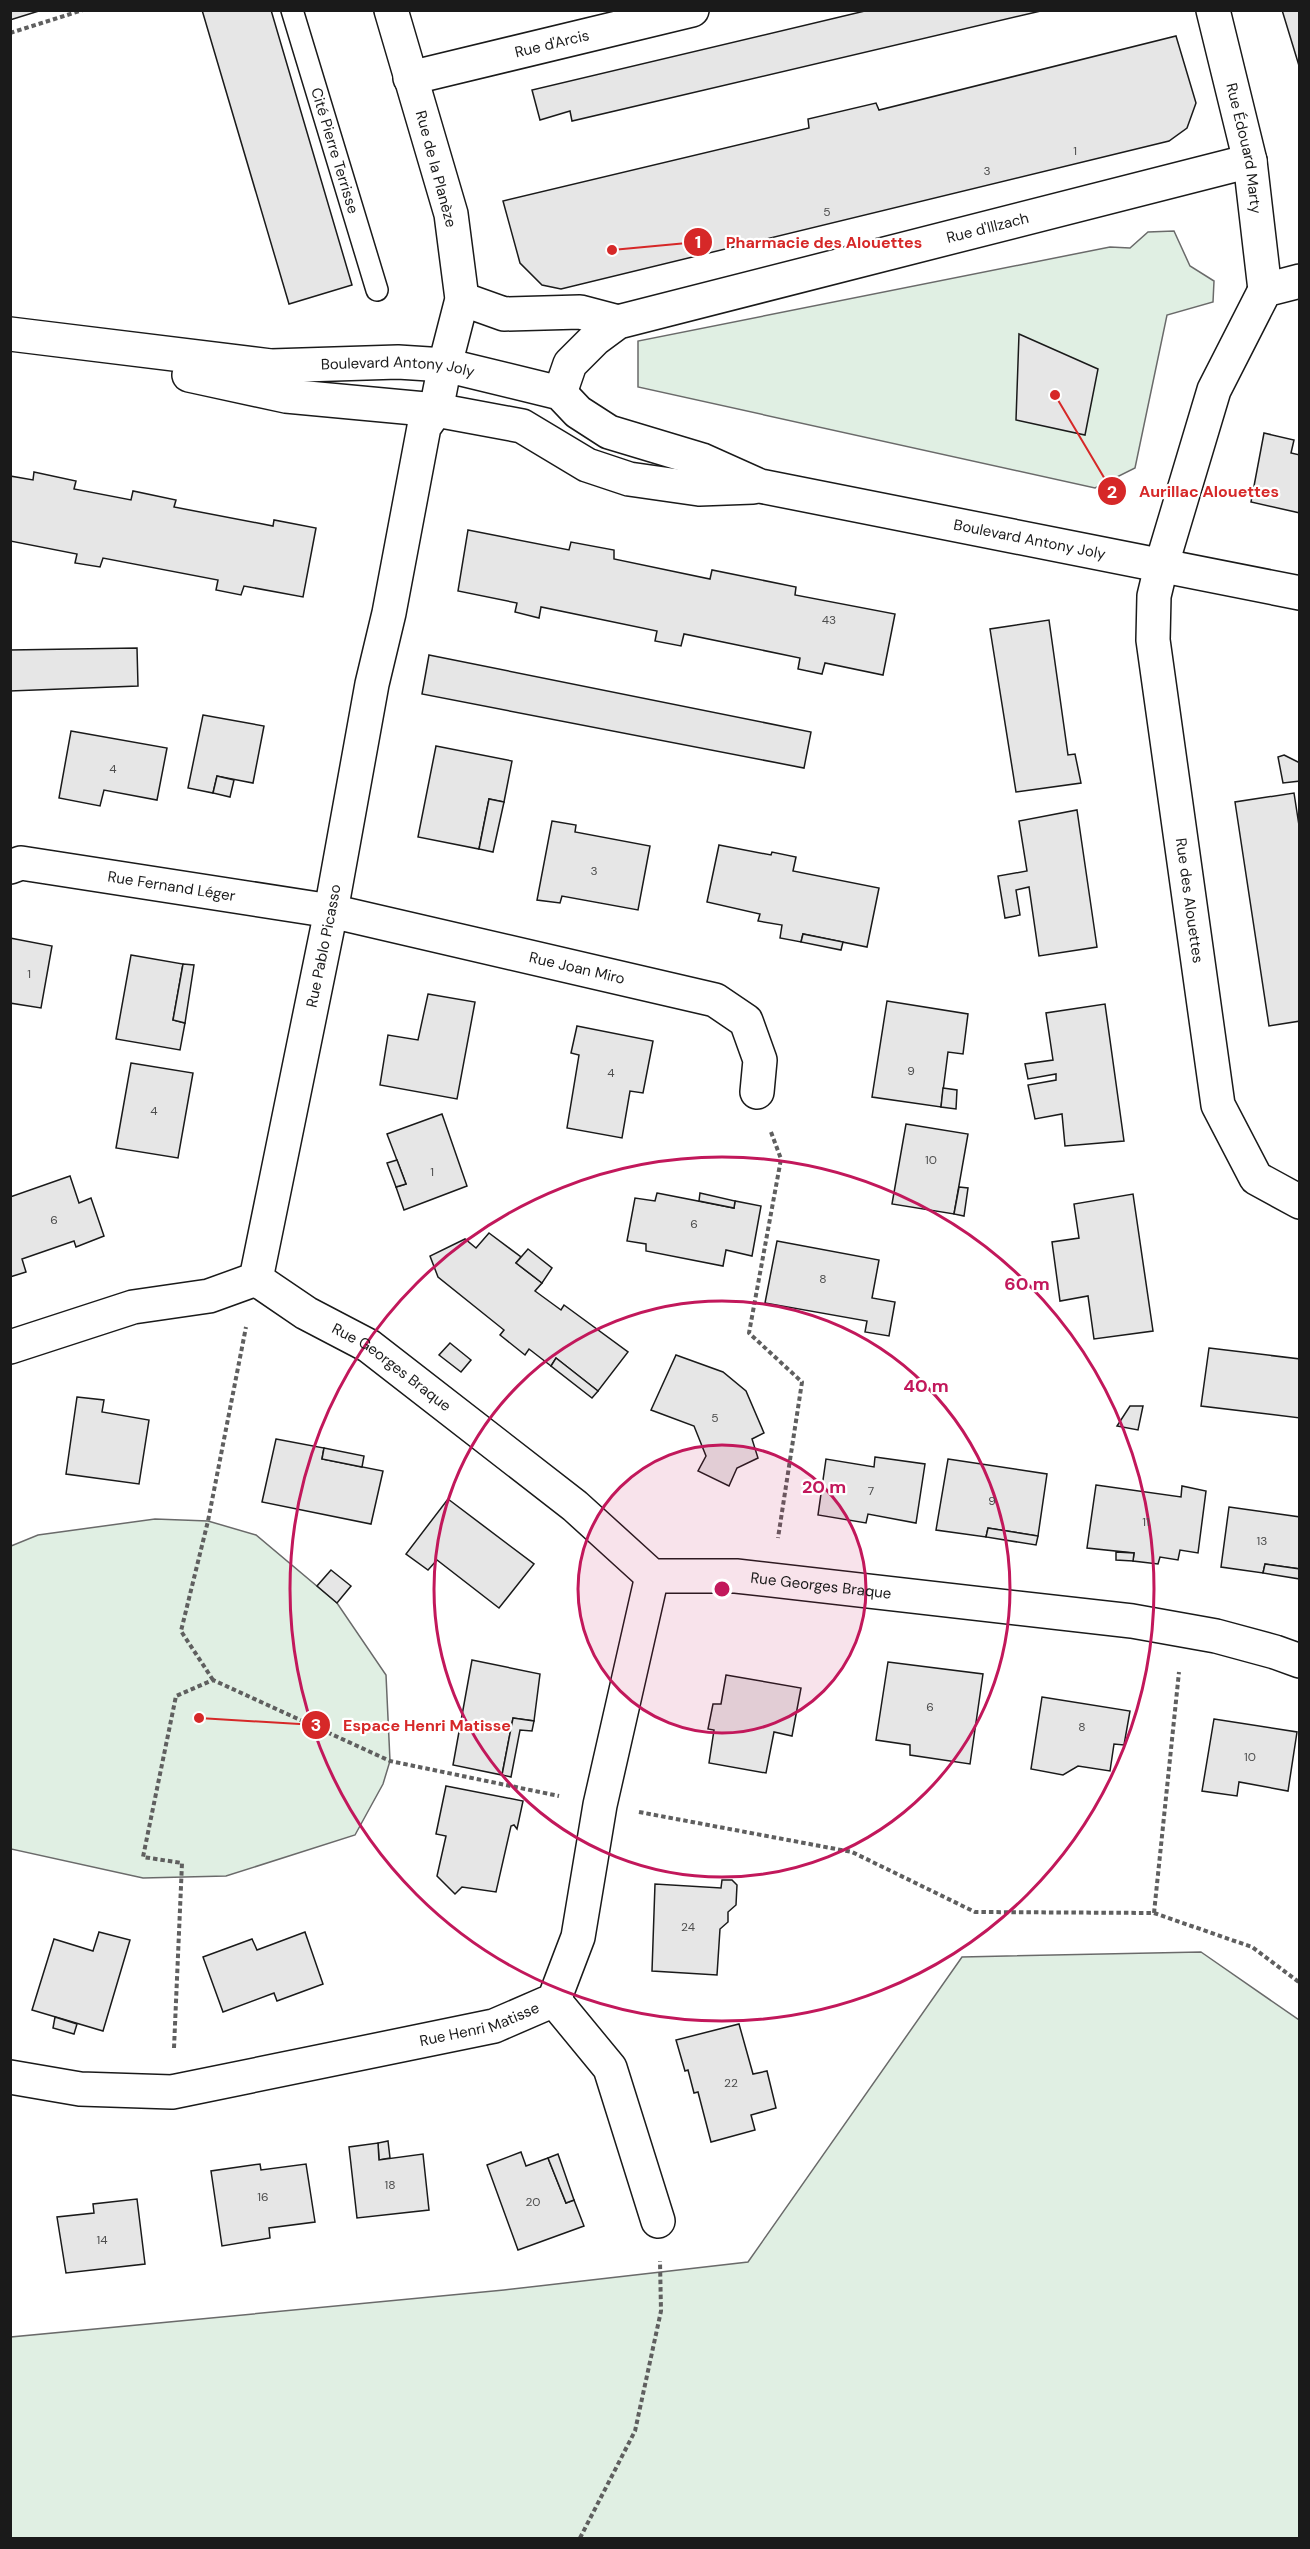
<svg xmlns="http://www.w3.org/2000/svg" width="1310" height="2549" viewBox="0 0 1310 2549" font-family="'DM Sans',sans-serif">
  <style>
    .green { fill: #e0efe3; stroke: #6a6a6a; stroke-width: 1.5 }
    .building { fill: #e6e6e6; stroke: #1a1a1a; stroke-width: 1.5 }
    .lines { fill: none; stroke-linecap: round; stroke-linejoin: round }
    .lane-casing { stroke: #1a1a1a; stroke-width: 24 }
    .street-casing { stroke: #1a1a1a; stroke-width: 36 }
    .secondary-casing { stroke: #1a1a1a; stroke-width: 36 }
    .path { stroke: #5f5f5f; stroke-width: 4; stroke-dasharray: 4.5 3; stroke-linecap: butt }
    .lane { stroke: #fff; stroke-width: 21 }
    .street { stroke: #fff; stroke-width: 33 }
    .secondary { stroke: #fff; stroke-width: 33 }
    .ring { fill: none; stroke: #c2185b; stroke-width: 3 }
    .labels { text-anchor: middle; stroke-width: 4.5; stroke-linejoin: round; paint-order: stroke }
    .number-label { font-size: 12px; fill: #4d4d4d }
    .street-label { font-size: 15px; fill: #1a1a1a; stroke: #fff }
    .centre { fill: #c2185b; stroke: #fff; stroke-width: 3 }
    .ring-label { font-size: 18px; text-anchor: middle; font-weight: bold; fill: #c2185b; stroke: #fff; stroke-width: 4.5; stroke-linejoin: round; paint-order: stroke }
    .leader { fill: none; stroke: #d62828; stroke-width: 2 }
    .callout-dot { fill: #d62828; stroke: #fff; stroke-width: 2 }
    .mark-label { font-size: 18px; text-anchor: middle; font-weight: bold; fill: #fff }
    .callout-label { font-size: 16px; text-anchor: middle; font-weight: bold; fill: #d62828; stroke: #fff; stroke-width: 4.5; stroke-linejoin: round; paint-order: stroke }
  </style>
  <rect width="100%" height="100%" fill="#fff"/>
  <g class="green">
    <path d="M1174,231L1190,266L1214,281L1213,302L1167,315L1135,468L1095,488L638,387V341L1110,247L1130,248L1148,232Z"/>
    <path d="M155,1519L208,1521L256,1535L337,1603L386,1675L390,1761L383,1784L355,1835L226,1876L143,1878L11,1849V1546L38,1535Z"/>
    <path d="M1201,1952L1299,2020V2538H11V2337L504,2290L748,2262L962,1957Z"/>
  </g>
  <g class="building">
    <path d="M10,10H42L10,20Z"/>
    <path d="M202,10H271L352,285L289,304Z"/>
    <path d="M869,10H1045L572,121L570,111L540,120L532,90Z"/>
    <path d="M1282,10H1300V69Z"/>
    <path d="M1176,36L1196,103L1187,128L1169,141L561,289L542,285L520,263L503,201L809,128L808,119L876,103L879,110Z"/>
    <path d="M1019,334L1098,369L1085,435L1016,420Z"/>
    <path d="M1264,433L1294,440L1291,453L1300,455V513L1251,502Z"/>
    <path d="M34,472L76,481L74,489L131,500L133,491L176,500L174,507L273,526L274,520L316,528L303,597L244,586L241,595L216,590L218,580L103,558L100,567L75,563L77,554L10,541V476L33,480Z"/>
    <path d="M468,530L569,550L571,542L614,550V559L710,579L712,570L796,587L795,595L895,614L883,675L825,663L822,674L798,669L800,658L684,634L681,646L655,641L657,631L541,607L539,618L515,612L517,603L458,591Z"/>
    <path d="M1049,620L1068,755L1075,754L1081,783L1016,792L990,629Z"/>
    <path d="M137,648L138,686L10,691V650Z"/>
    <path d="M429,655L811,732L804,768L422,694Z"/>
    <path d="M203,715L264,726L253,783L217,776L213,793L188,788Z"/>
    <path d="M71,731L167,748L157,800L104,790L100,806L59,798Z"/>
    <path d="M436,746L512,761L504,802L489,799L479,849L418,837Z"/>
    <path d="M1284,755L1300,763V781L1283,783L1278,757Z"/>
    <path d="M217,776L234,780L230,797L213,793Z"/>
    <path d="M1294,793L1300,832V1021L1269,1026L1235,802Z"/>
    <path d="M489,799L504,802L493,852L479,849Z"/>
    <path d="M1077,810L1097,947L1039,956L1029,887L1016,890L1020,915L1005,918L998,876L1027,871L1019,821Z"/>
    <path d="M552,821L576,825L575,832L650,846L638,910L562,896L560,903L537,900Z"/>
    <path d="M719,845L771,855L772,852L796,857L793,871L879,888L867,947L803,934L801,942L780,938L782,925L758,921L760,914L707,902Z"/>
    <path d="M803,934L843,942L841,950L801,942Z"/>
    <path d="M10,938L52,946L41,1008L10,1003Z"/>
    <path d="M131,955L183,964L173,1020L185,1023L180,1050L116,1039Z"/>
    <path d="M183,964L194,965L185,1023L173,1020Z"/>
    <path d="M428,994L475,1002L457,1099L380,1085L388,1035L418,1040Z"/>
    <path d="M887,1001L968,1014L963,1054L948,1052L941,1107L872,1097Z"/>
    <path d="M1105,1004L1124,1141L1065,1146L1062,1114L1035,1119L1028,1085L1056,1080V1074L1028,1079L1025,1064L1053,1060L1046,1013Z"/>
    <path d="M577,1026L653,1041L643,1093L630,1091L622,1138L567,1128L579,1055L571,1053Z"/>
    <path d="M131,1063L193,1073L178,1158L116,1148Z"/>
    <path d="M943,1088L957,1090L956,1109L941,1107Z"/>
    <path d="M442,1114L467,1186L404,1210L396,1187L406,1184L387,1134Z"/>
    <path d="M906,1124L968,1134L954,1214L892,1204Z"/>
    <path d="M397,1160L406,1184L396,1187L387,1163Z"/>
    <path d="M70,1176L79,1203L91,1198L104,1236L76,1247L74,1241L22,1259L26,1272L10,1277V1197Z"/>
    <path d="M959,1187L968,1188L964,1216L954,1214Z"/>
    <path d="M657,1193L734,1208L735,1201L761,1206L752,1256L726,1250L723,1266L646,1251V1244L627,1241L635,1198L655,1201Z"/>
    <path d="M700,1193L735,1201L734,1208L699,1201Z"/>
    <path d="M1133,1194L1153,1331L1094,1339L1088,1296L1060,1301L1052,1242L1079,1238L1074,1204Z"/>
    <path d="M489,1233L521,1257L516,1263L542,1283L535,1291L561,1310L564,1305L628,1352L598,1391L556,1358L551,1366L529,1349L525,1355L500,1335L504,1330L438,1277L430,1256L465,1239L476,1248Z"/>
    <path d="M777,1241L879,1260L872,1298L895,1302L889,1336L865,1332L867,1321L765,1303Z"/>
    <path d="M528,1249L552,1268L542,1283L516,1263Z"/>
    <path d="M450,1343L471,1360L461,1372L439,1355Z"/>
    <path d="M1209,1348L1300,1359V1418L1201,1406Z"/>
    <path d="M676,1355L723,1372L746,1391L764,1433L752,1439L758,1458L737,1468L729,1486L698,1471L706,1456L694,1426L651,1410Z"/>
    <path d="M556,1358L598,1391L592,1398L551,1366Z"/>
    <path d="M77,1397L104,1400L102,1412L149,1420L139,1484L66,1474Z"/>
    <path d="M1130,1406H1143L1138,1430L1117,1426Z"/>
    <path d="M276,1439L324,1448L322,1459L383,1471L371,1524L262,1502Z"/>
    <path d="M324,1448L364,1456L362,1467L322,1459Z"/>
    <path d="M875,1457L925,1464L916,1523L868,1514L866,1523L818,1515L826,1459L874,1467Z"/>
    <path d="M948,1459L1047,1474L1038,1536L988,1528L986,1537L936,1530Z"/>
    <path d="M1096,1485L1181,1497L1182,1486L1206,1491L1198,1553L1180,1550L1178,1560L1160,1557L1158,1564L1133,1561L1134,1553L1087,1548Z"/>
    <path d="M448,1499L534,1564L499,1608L437,1560L428,1570L406,1554Z"/>
    <path d="M1229,1507L1300,1517V1569L1265,1564L1263,1573L1221,1567Z"/>
    <path d="M988,1528L1038,1536L1036,1545L986,1537Z"/>
    <path d="M1116,1552L1134,1553L1133,1561L1116,1560Z"/>
    <path d="M1265,1564L1300,1569V1579L1263,1573Z"/>
    <path d="M331,1570L351,1586L337,1603L317,1586Z"/>
    <path d="M472,1660L540,1674L534,1721L513,1718L502,1775L453,1765Z"/>
    <path d="M888,1662L983,1674L970,1764L910,1755V1745L876,1740Z"/>
    <path d="M726,1675L801,1688L792,1736L774,1732L766,1773L709,1763L714,1730L708,1729L713,1704H721Z"/>
    <path d="M1042,1697L1130,1711L1124,1745L1114,1744L1110,1771L1078,1766L1063,1775L1031,1769Z"/>
    <path d="M513,1718L534,1721L532,1731L520,1730L511,1777L502,1775Z"/>
    <path d="M1214,1719L1297,1732L1288,1791L1239,1782L1237,1796L1202,1791Z"/>
    <path d="M446,1786L523,1801L517,1829L514,1825L511,1826L496,1892L462,1887L455,1894L437,1876L446,1836L436,1834Z"/>
    <path d="M722,1880H732L737,1885L736,1905L728,1912V1922L720,1929L717,1975L652,1971L655,1884L721,1888Z"/>
    <path d="M99,1932L130,1940L103,2031L32,2010L54,1939L93,1951Z"/>
    <path d="M305,1932L323,1984L277,2001L274,1993L223,2012L203,1957L252,1939L257,1950Z"/>
    <path d="M55,2017L77,2024L74,2034L53,2028Z"/>
    <path d="M739,2024L753,2074L767,2071L776,2108L751,2115L755,2130L711,2142L698,2092L694,2093L688,2070L685,2071L676,2040Z"/>
    <path d="M388,2141L390,2158L379,2160L378,2143Z"/>
    <path d="M378,2143L379,2160L423,2154L429,2210L357,2218L349,2147Z"/>
    <path d="M521,2152L526,2166L548,2158L566,2203L574,2200L584,2226L518,2250L487,2165Z"/>
    <path d="M558,2154L574,2200L566,2203L548,2158Z"/>
    <path d="M260,2164L261,2170L306,2164L315,2222L269,2228L270,2238L222,2246L211,2171Z"/>
    <path d="M137,2199L145,2264L66,2273L57,2217L94,2213L93,2204Z"/>
  </g>
  <g class="lines">
    <g class="lane-casing">
      <g id="lane">
        <path id="s1" d="M292,10L377,290"/>
      </g>
    </g>
    <g class="street-casing">
      <g id="street">
        <path id="s2" d="M1213,10L1250,161L1265,290"/>
        <path id="s3" d="M410,78L692,10"/>
        <path id="s4" d="M1300,281L1265,290L1214,390L1161,567L1154,596L1153,640L1218,1105L1256,1178L1300,1202"/>
        <path d="M462,299L504,314L580,312L618,322"/>
        <path id="s5" d="M560,393L570,364L595,339L618,322L1250,161"/>
        <path id="s6" d="M10,867L21,863L331,911L715,1000L746,1021L760,1060L757,1092"/>
        <path id="s7" d="M256,1279L306,1313L369,1346L575,1506L652,1576H736L1132,1621L1216,1636L1275,1652L1300,1661"/>
        <path id="s8" d="M10,1347L133,1307L209,1296L256,1279L331,911L372,684L389,613L424,427L436,410L445,365L462,299L451,214L391,10"/>
        <path d="M554,2000L610,2068L658,2221"/>
        <path id="s9" d="M10,2077L80,2089L172,2092L494,2026L554,2000L578,1937L600,1805L652,1576"/>
      </g>
    </g>
    <g class="secondary-casing">
      <g id="secondary">
        <path id="s10" d="M10,334L271,366L398,362L445,365L560,393L578,412L609,432L702,460L760,486L1300,593"/>
        <path d="M189,375L286,396L436,410L522,426L587,465L629,479L699,489L753,487"/>
      </g>
    </g>
    <g class="path">
      <path d="M10,33L83,10"/>
      <path d="M771,1132L781,1159L749,1333L802,1382L778,1538"/>
      <path d="M213,1680L181,1631L208,1521L246,1327"/>
      <path d="M639,1812L852,1852L975,1912L1154,1913L1252,1947L1300,1983"/>
      <path d="M1154,1913L1179,1672"/>
      <path d="M174,2048L182,1863L143,1857L176,1696L213,1680L390,1761L559,1796"/>
      <path d="M580,2538L635,2431L661,2311L660,2261"/>
    </g>
    <use href="#lane" class="lane"/>
    <use href="#street" class="street"/>
    <use href="#secondary" class="secondary"/>
  </g>
  <circle cx="722" cy="1589" r="144" fill="#c2185b" fill-opacity=".12"/>
  <g class="ring">
    <circle cx="722" cy="1589" r="144"/>
    <circle cx="722" cy="1589" r="288"/>
    <circle cx="722" cy="1589" r="432"/>
  </g>
  <g class="labels">
    <g class="number-label">
      <text x="1075" y="155">1</text>
      <text x="987" y="175">3</text>
      <text x="827" y="216">5</text>
      <text x="829" y="624">43</text>
      <text x="113" y="773">4</text>
      <text x="594" y="875">3</text>
      <text x="29" y="978">1</text>
      <text x="911" y="1075">9</text>
      <text x="611" y="1077">4</text>
      <text x="154" y="1115">4</text>
      <text x="931" y="1164">10</text>
      <text x="432" y="1176">1</text>
      <text x="54" y="1224">6</text>
      <text x="694" y="1228">6</text>
      <text x="823" y="1283">8</text>
      <text x="715" y="1422">5</text>
      <text x="871" y="1495">7</text>
      <text x="992" y="1505">9</text>
      <text x="1146" y="1526">11</text>
      <text x="1262" y="1545">13</text>
      <text x="930" y="1711">6</text>
      <text x="1082" y="1731">8</text>
      <text x="1250" y="1761">10</text>
      <text x="688" y="1931">24</text>
      <text x="731" y="2087">22</text>
      <text x="390" y="2189">18</text>
      <text x="263" y="2201">16</text>
      <text x="533" y="2206">20</text>
      <text x="102" y="2244">14</text>
    </g>
    <g class="street-label">
      <text dy="5" stroke="none"><textPath href="#s3" startOffset="146">Rue d'Arcis</textPath></text>
      <text dy="5" stroke="none"><textPath href="#s2" startOffset="142">Rue Édouard Marty</textPath></text>
      <text dy="5" stroke="none"><textPath href="#s1" startOffset="147">Cité Pierre Terrisse</textPath></text>
      <text transform="translate(436 169) rotate(75)" y="5">Rue de la Planèze</text>
      <text dy="5" stroke="none"><textPath href="#s5" startOffset="476">Rue d'Illzach</textPath></text>
      <text dy="5" stroke="none"><textPath href="#s10" startOffset="390">Boulevard Antony Joly</textPath></text>
      <text dy="5" stroke="none"><textPath href="#s10" startOffset="1054">Boulevard Antony Joly</textPath></text>
      <text dy="5" stroke="none"><textPath href="#s6" startOffset="164">Rue Fernand Léger</textPath></text>
      <text dy="5" stroke="none"><textPath href="#s4" startOffset="670">Rue des Alouettes</textPath></text>
      <text dy="5" stroke="none"><textPath href="#s8" startOffset="596">Rue Pablo Picasso</textPath></text>
      <text dy="5" stroke="none"><textPath href="#s6" startOffset="578">Rue Joan Miro</textPath></text>
      <text dy="5" stroke="none"><textPath href="#s7" startOffset="162">Rue Georges Braque</textPath></text>
      <text dy="5" stroke="none"><textPath href="#s7" startOffset="666">Rue Georges Braque</textPath></text>
      <text dy="5" stroke="none"><textPath href="#s9" startOffset="478">Rue Henri Matisse</textPath></text>
    </g>
  </g>
  <circle cx="722" cy="1589" r="9" class="centre"/>
  <g class="ring-label">
    <text x="1027" y="1290">60 m</text>
    <text x="926" y="1392">40 m</text>
    <text x="824" y="1493">20 m</text>
  </g>
  <path class="leader" d="M612 250L698 242M1055 395L1112 491M199 1718L316 1725"/>
  <g class="callout-dot">
    <circle cx="612" cy="250" r="6"/>
    <circle cx="1055" cy="395" r="6"/>
    <circle cx="199" cy="1718" r="6"/>
    <circle cx="698" cy="242" r="15"/>
    <circle cx="1112" cy="491" r="15"/>
    <circle cx="316" cy="1725" r="15"/>
  </g>
  <g class="mark-label">
    <text x="698" y="248">1</text>
    <text x="1112" y="498">2</text>
    <text x="316" y="1731">3</text>
  </g>
  <g class="callout-label">
    <text x="824" y="248">Pharmacie des Alouettes</text>
    <text x="1209" y="497">Aurillac Alouettes</text>
    <text x="427" y="1731">Espace Henri Matisse</text>
  </g>
  <rect width="1310" height="2549" fill="none" stroke="#1a1a1a" stroke-width="24"/>
</svg>
